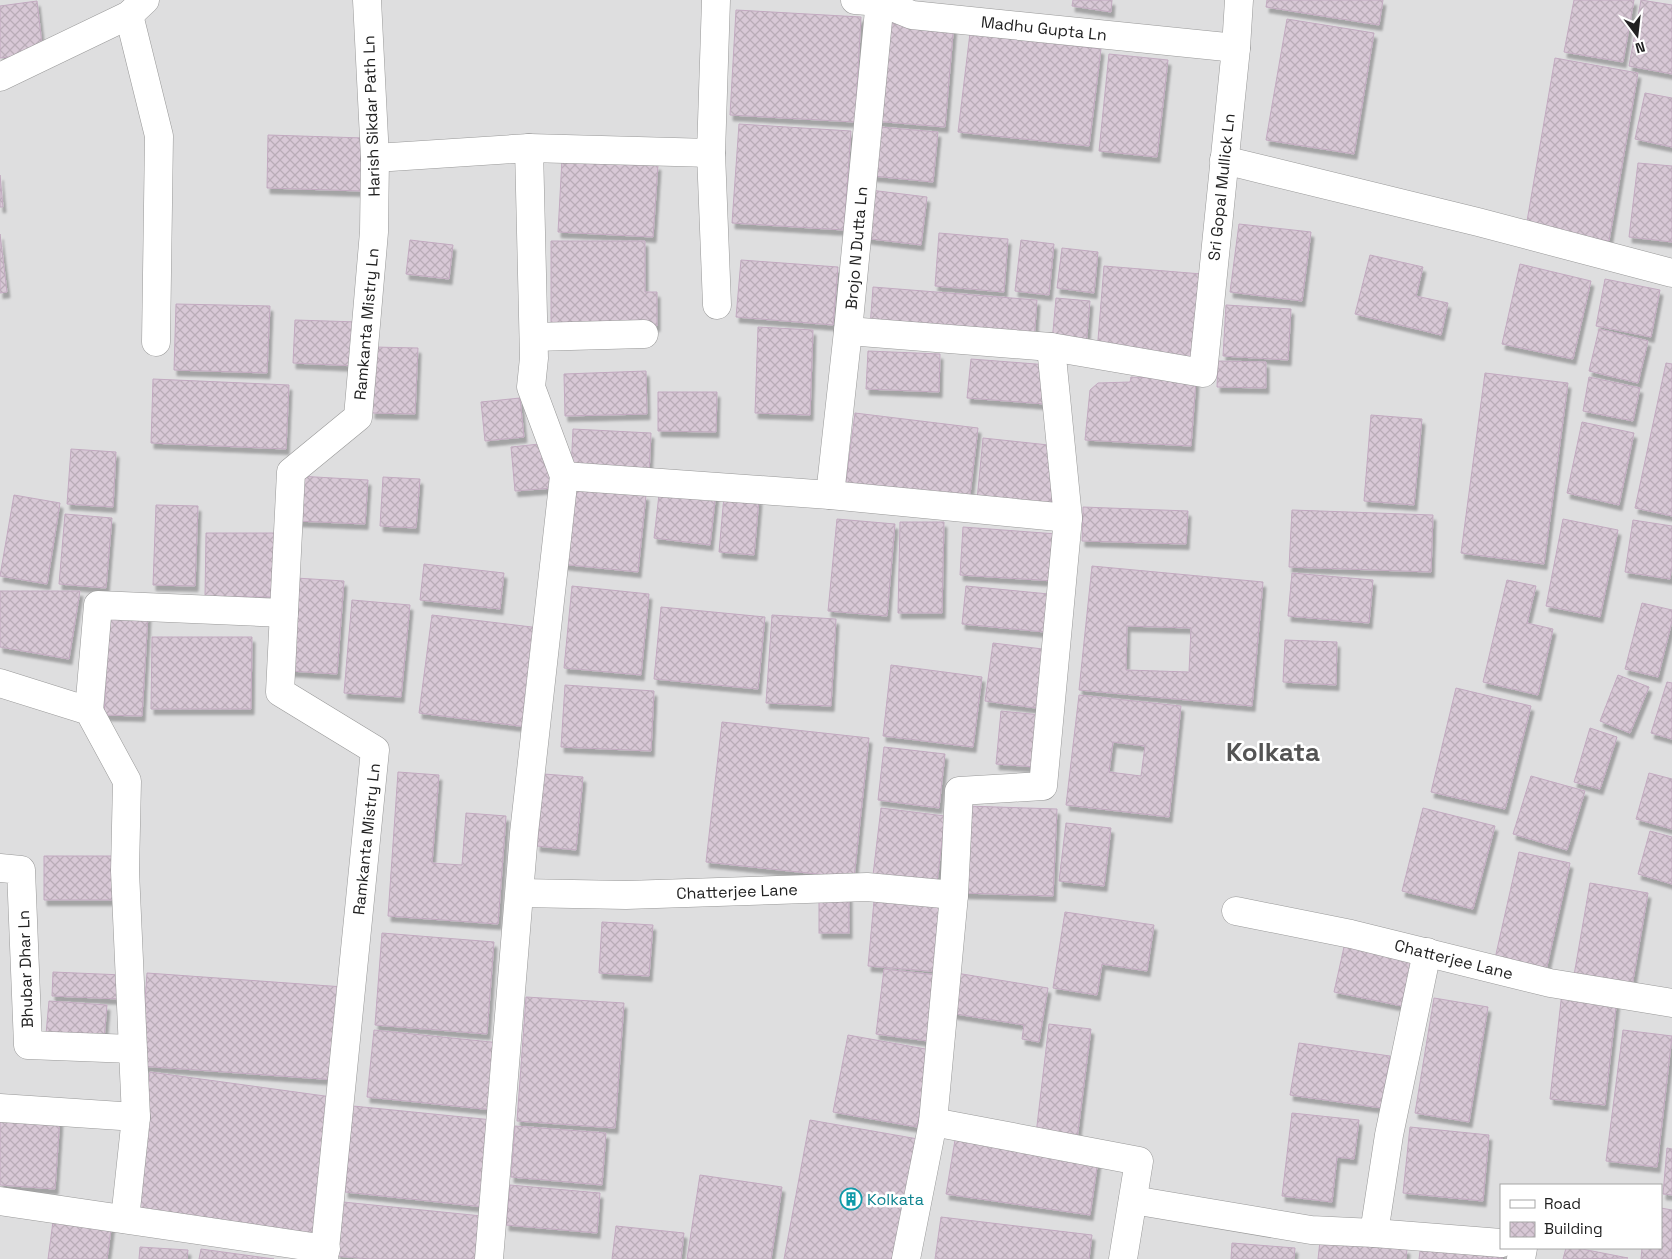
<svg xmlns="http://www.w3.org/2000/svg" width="1672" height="1259" viewBox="0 0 1672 1259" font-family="'Space Grotesk',sans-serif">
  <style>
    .residential { fill: #dededf; fill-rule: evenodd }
    .building { fill: url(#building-cross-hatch); stroke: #c2aac0; fill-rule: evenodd; filter: url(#shadow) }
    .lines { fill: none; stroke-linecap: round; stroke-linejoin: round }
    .minor-casing { stroke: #989898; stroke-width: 29 }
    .minor { stroke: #fff; stroke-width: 28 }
    .labels { text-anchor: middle; stroke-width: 5; stroke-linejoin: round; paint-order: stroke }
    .street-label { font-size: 16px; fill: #212121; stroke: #fff }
    .culture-label { font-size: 16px; fill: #0d838f; stroke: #fff; text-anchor: start }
    .town-label { font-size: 26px; font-weight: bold; fill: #545454; stroke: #fff }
  </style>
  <defs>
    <pattern id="building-cross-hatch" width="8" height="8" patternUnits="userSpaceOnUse" patternTransform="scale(1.25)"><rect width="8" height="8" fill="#d8c8d6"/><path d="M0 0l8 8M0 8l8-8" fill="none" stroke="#b9acb7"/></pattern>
    <filter id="shadow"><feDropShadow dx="3" dy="5.5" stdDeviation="1" flood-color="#0004"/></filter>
  </defs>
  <rect width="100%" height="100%" fill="#f1e8ee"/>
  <path class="residential" d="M0,0H1672V1259H0ZM1501,1185H1661V1248H1501Z"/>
  <g class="building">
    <path d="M1073,0H1112L1111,12L1072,6Z"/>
    <path d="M1267,0H1383L1379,25L1266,7Z"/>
    <path d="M1574,0H1634L1623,62L1564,52Z"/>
    <path d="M1641,0L1672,5V74L1629,66Z"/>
    <path d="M37,1L43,53L0,58V6Z"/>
    <path d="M736,10L861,17L855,122L730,115Z"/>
    <path d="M884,16L954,22L945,127L874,121Z"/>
    <path d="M1287,19L1374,33L1354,154L1266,140Z"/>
    <path d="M970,33L1101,49L1089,146L958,132Z"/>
    <path d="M1109,54L1168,60L1157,157L1099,151Z"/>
    <path d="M1555,58L1638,73L1609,241L1526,227Z"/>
    <path d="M1645,93L1672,98V147L1635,139Z"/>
    <path d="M739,124L851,131L844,230L732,223Z"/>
    <path d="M868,126L938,132L933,182L863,175Z"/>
    <path d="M268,135L364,138L362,191L267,188Z"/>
    <path d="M562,159L658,165L653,237L558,232Z"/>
    <path d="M1638,163L1672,166V242L1629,237Z"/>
    <path d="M0,175L3,207H0Z"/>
    <path d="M870,190L927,197L921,245L863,238Z"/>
    <path d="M1239,224L1311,232L1302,301L1230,292Z"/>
    <path d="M939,233L1008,239L1004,292L935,286Z"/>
    <path d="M0,234L7,292L0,293Z"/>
    <path d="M410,240L453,245L449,279L406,274Z"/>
    <path d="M1021,240L1054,244L1049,295L1015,291Z"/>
    <path d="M551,241H645V292H657V326H551Z"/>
    <path d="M1062,248L1098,252L1094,293L1057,288Z"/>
    <path d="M1370,255L1423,267L1416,296L1448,303L1441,335L1355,314Z"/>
    <path d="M741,260L838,267L833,325L736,317Z"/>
    <path d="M1520,264L1591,281L1573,359L1502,344Z"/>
    <path d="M1104,266L1202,274L1196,360L1097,352Z"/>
    <path d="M1605,279L1660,290L1651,337L1596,326Z"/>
    <path d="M873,287L1037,300L1034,341L870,327Z"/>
    <path d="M1056,298L1090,301L1086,346L1052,342Z"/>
    <path d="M176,304L270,306L267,373L174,370Z"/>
    <path d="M1226,305L1291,309L1288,360L1223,356Z"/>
    <path d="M295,320L359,322L357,366L293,363Z"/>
    <path d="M758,327L813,330L810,415L755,413Z"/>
    <path d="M1599,329L1648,341L1638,383L1589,371Z"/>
    <path d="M374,347L418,348L415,414L372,413Z"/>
    <path d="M868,351L940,354L939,392L866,389Z"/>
    <path d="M971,359L1049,365L1045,404L967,398Z"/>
    <path d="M1218,361L1266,362V388L1217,387Z"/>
    <path d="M1666,363L1672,364V516L1635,508Z"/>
    <path d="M646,371L647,414L565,416L564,374Z"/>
    <path d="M1485,373L1568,383L1544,564L1461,553Z"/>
    <path d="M1131,377L1196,380L1191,446L1085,440L1090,390L1098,383L1130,382Z"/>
    <path d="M1589,377L1640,388L1633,421L1583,411Z"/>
    <path d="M153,379L289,385L286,449L151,443Z"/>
    <path d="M658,392H717L716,432L658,431Z"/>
    <path d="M520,398L524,437L485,441L481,402Z"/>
    <path d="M855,413L978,428L969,503L845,489Z"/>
    <path d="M1371,415L1422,419L1414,505L1364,501Z"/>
    <path d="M1582,422L1634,433L1619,505L1567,493Z"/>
    <path d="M573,429L651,433L649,474L571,470Z"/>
    <path d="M983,438L1058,446L1051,508L977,500Z"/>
    <path d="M549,443L553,488L515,491L511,447Z"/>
    <path d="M71,449L116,452L113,507L67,504Z"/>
    <path d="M298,476L368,480L365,524L296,521Z"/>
    <path d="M383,477L420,479L416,528L380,526Z"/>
    <path d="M660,486L716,492L710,545L654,538Z"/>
    <path d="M568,487L646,495L638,572L560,564Z"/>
    <path d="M14,495L60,503L47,584L0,576Z"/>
    <path d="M724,496L759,499L754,555L719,552Z"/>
    <path d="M156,505L198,506L195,586L153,585Z"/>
    <path d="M1083,507L1188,511L1186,544L1082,541Z"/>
    <path d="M1292,510L1433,515L1431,572L1289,567Z"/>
    <path d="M65,514L112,518L106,588L59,584Z"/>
    <path d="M837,519L895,524L887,616L828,611Z"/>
    <path d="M1563,519L1618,530L1600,617L1546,606Z"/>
    <path d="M1633,520L1672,526V566L1670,579L1625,572Z"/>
    <path d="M900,522H944L942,613H898Z"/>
    <path d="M963,527L1057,534L1054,581L960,575Z"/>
    <path d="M206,533H274L273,597H205Z"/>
    <path d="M424,564L504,573L500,609L420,600Z"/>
    <path d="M1092,566L1263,582L1252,706L1079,690ZM1127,626L1191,628L1189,672L1126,670Z"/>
    <path d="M1292,573L1373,580L1369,623L1288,616Z"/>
    <path d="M296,578L344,581L337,674L290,671Z"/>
    <path d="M1507,580L1536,586L1527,623L1553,629L1538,695L1483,682Z"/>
    <path d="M572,586L649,594L641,675L564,668Z"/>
    <path d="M966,586L1049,594L1045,632L962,624Z"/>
    <path d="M0,591H80L69,659L0,647Z"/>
    <path d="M352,600L410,605L401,697L344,693Z"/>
    <path d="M1642,603L1672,610V621L1658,677L1625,669Z"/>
    <path d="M661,607L765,617L758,689L654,679Z"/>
    <path d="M110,613L148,615L142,716L104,715Z"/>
    <path d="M432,615L540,628L527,727L419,713Z"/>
    <path d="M772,615L836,619L831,706L766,703Z"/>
    <path d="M152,637H252L251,709H151Z"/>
    <path d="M1285,640L1337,642L1336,685L1283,682Z"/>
    <path d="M993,643L1051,650L1043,709L985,701Z"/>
    <path d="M891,665L982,677L973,747L883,736Z"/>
    <path d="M1618,675L1649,687L1630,733L1600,721Z"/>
    <path d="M1667,682L1672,683V739L1651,733Z"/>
    <path d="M565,685L654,691L651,751L561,747Z"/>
    <path d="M1456,688L1531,706L1505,809L1431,792Z"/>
    <path d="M1079,695L1181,706L1169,817L1066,805ZM1113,742L1145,746L1141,776L1109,772Z"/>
    <path d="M1001,711L1041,715L1036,767L996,764Z"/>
    <path d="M722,722L869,738L854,878L706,862Z"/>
    <path d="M1590,728L1617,737L1600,789L1574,782Z"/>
    <path d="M884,747L945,754L939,808L878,800Z"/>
    <path d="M398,772L439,775L432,863L462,865L466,813L506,816L498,924L388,916Z"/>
    <path d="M1649,773L1672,779V829L1636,819Z"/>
    <path d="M544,774L583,777L576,850L537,846Z"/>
    <path d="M1531,776L1585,791L1567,850L1513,834Z"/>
    <path d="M966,806L1057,809L1053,896L963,893Z"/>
    <path d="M881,808L945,816L937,882L873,875Z"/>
    <path d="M1423,808L1495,826L1473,909L1402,891Z"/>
    <path d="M1066,823L1111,828L1104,886L1059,881Z"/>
    <path d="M1650,831L1672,837V884L1638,874Z"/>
    <path d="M1519,852L1570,863L1545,975L1494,963Z"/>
    <path d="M44,856H115L114,900H44Z"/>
    <path d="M1590,883L1648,893L1631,992L1573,981Z"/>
    <path d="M875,890L948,896L940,972L868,966Z"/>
    <rect x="819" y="895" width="30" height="38"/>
    <path d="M1065,912L1154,925L1147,971L1102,964L1097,995L1053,988Z"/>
    <path d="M602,922L653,925L649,976L599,973Z"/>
    <path d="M382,933L494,942L487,1034L375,1025Z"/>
    <path d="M1346,938L1413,952L1402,1006L1334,992Z"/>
    <path d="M884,969L937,975L928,1041L876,1034Z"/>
    <path d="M53,972L123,975L121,999L52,996Z"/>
    <path d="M147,973L344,987L337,1080L140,1066Z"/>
    <path d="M956,973L1048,988L1039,1042L1022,1039L1024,1025L950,1013Z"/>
    <path d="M1562,992L1617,998L1605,1105L1550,1099Z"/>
    <path d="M526,997L624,1003L615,1128L517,1121Z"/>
    <path d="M1434,998L1488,1007L1469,1122L1415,1113Z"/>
    <path d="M49,1001L107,1005L104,1039L46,1034Z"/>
    <path d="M1049,1024L1091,1029L1077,1139L1036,1134Z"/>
    <path d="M374,1030L501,1043L494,1110L367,1097Z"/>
    <path d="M1623,1030L1672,1036L1657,1167L1606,1161Z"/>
    <path d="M848,1035L931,1050L917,1127L833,1112Z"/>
    <path d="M1299,1043L1390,1056L1382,1108L1290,1095Z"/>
    <path d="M150,1072L332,1097L312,1240L130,1216Z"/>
    <path d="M353,1106L493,1120L484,1207L345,1192Z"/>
    <path d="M0,1113L60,1118L55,1189L0,1185Z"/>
    <path d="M1292,1113L1359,1120L1354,1159L1337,1157L1332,1202L1282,1196Z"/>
    <path d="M810,1120L918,1139L896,1259H784Z"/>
    <path d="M515,1126L606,1133L602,1185L511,1177Z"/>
    <path d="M1410,1127L1489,1135L1483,1201L1403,1193Z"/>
    <path d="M955,1140L1098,1160L1090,1215L946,1194Z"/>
    <path d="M1667,1148L1672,1149V1195L1663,1194Z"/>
    <path d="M700,1175L782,1187L771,1259H687Z"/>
    <path d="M510,1185L600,1193L597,1233L506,1225Z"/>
    <path d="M343,1202L482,1216L478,1259H369L337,1256Z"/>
    <path d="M1661,1208L1672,1210V1259H1641L1642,1248H1661Z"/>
    <path d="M54,1214L112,1222L107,1259H48Z"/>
    <path d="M941,1217L1092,1235L1089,1259H935Z"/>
    <path d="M616,1226L684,1233L681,1259H612Z"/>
    <path d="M1320,1241L1407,1249L1406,1259H1318Z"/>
    <path d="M1232,1243L1295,1248L1294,1259H1231Z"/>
    <path d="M1421,1244L1503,1251L1502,1259H1419Z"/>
    <path d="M140,1247L188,1250L187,1259H139Z"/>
    <path d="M1566,1248H1577L1628,1258L1563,1259Z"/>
    <path d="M201,1249L274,1259H199Z"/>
  </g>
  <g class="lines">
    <g class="minor-casing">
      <g id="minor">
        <path d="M716,0L711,153L717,305"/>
        <path d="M855,0L880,2L912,15L1236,48"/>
        <path d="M129,15L159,136L156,342"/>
        <path d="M0,77L129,15L145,0"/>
        <path d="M375,158L529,148L711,153"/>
        <path d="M1224,160L1478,222L1672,273"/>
        <path d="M848,331L1051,347L1203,373L1236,48L1239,0"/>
        <path d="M534,337L644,334"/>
        <path d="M564,476L830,495L1068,518"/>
        <path d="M830,495L848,331L880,0"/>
        <path d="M0,683L89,711L127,781L125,871L136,1117L125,1219"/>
        <path d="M89,711L98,605L284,613"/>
        <path d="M0,868L21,870L28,1045L132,1049"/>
        <path d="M520,893L626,895L867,887L954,895"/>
        <path d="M1236,911L1351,934L1550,983L1672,1003"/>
        <path d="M0,1108L136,1117"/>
        <path d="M933,1122L1139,1161L1123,1259"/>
        <path d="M1133,1200L1311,1230L1374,1233L1389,1135L1427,952"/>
        <path d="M0,1201L326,1249"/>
        <path d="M1374,1233L1501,1243"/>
        <path d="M324,1259L375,750L280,692L291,472L358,417L374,232L375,158L367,0"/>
        <path d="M489,1259L524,833L564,476L531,387L534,358L529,148"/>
        <path d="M906,1259L933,1122L954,895L959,791L1043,786L1068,518L1051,347"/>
        <path d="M1521,1259L1523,1248"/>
      </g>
    </g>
    <use href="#minor" class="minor"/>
  </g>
  <defs>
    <g id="building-ring" transform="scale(1.125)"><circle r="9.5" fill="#fff" stroke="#0f9aa8" stroke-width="1.5"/><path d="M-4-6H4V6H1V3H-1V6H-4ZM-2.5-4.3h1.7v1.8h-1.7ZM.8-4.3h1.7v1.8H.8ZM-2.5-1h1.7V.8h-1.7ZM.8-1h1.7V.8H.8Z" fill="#0f9aa8"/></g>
  </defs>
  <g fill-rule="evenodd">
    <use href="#building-ring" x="851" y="1199"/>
  </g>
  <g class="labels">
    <g class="street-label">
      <text transform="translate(1044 28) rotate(6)" y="6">Madhu Gupta Ln</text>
      <text transform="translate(371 116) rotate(-92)" y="6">Harish Sikdar Path Ln</text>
      <text transform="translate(1221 187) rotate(-84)" y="6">Sri Gopal Mullick Ln</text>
      <text transform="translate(856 248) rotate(-85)" y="6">Brojo N Dutta Ln</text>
      <text transform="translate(366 324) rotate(-85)" y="6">Ramkanta Mistry Ln</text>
      <text transform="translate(366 839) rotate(-84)" y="6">Ramkanta Mistry Ln</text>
      <text transform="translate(737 891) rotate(-2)" y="6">Chatterjee Lane</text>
      <text transform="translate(1454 959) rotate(14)" y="6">Chatterjee Lane</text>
      <text transform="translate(25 969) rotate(-92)" y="6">Bhubar Dhar Ln</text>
    </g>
    <g class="culture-label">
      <text x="867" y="1205">Kolkata</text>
    </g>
    <g class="town-label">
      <text x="1273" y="761">Kolkata</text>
    </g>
  </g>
  <rect x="1500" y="1184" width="162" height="65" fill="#ffffff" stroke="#a6a6a6"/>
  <rect x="1510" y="1200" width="25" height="8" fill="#ffffff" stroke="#a6a6a6"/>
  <text x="1544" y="1209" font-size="15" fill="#212121">Road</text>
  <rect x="1510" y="1222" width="25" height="15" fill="url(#building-cross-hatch)" stroke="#a6a6a6"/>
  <text x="1544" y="1234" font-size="15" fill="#212121">Building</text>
  <g transform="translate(1637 35) rotate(165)" stroke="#ffffff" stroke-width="4" paint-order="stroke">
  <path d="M0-4L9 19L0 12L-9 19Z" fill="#212121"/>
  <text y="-8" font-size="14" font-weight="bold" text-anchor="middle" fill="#212121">N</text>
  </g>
</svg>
